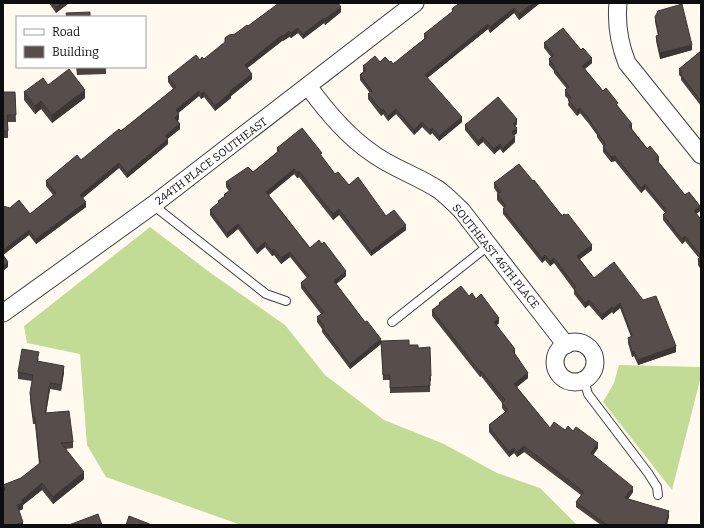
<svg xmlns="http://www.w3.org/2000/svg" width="704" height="528" viewBox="0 0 704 528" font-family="Bitter,serif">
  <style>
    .forest { fill: #c2dc96 }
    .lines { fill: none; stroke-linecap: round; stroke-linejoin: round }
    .service-casing { stroke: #414141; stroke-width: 10 }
    .minor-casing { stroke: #414141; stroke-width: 19 }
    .service { stroke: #fff; stroke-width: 8 }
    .minor { stroke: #fff; stroke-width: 17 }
    .wall { fill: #4b4240 }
    .shaded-wall { fill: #3d3634 }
    .building { fill: #574d4a; stroke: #3d3634 }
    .labels { text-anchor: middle; stroke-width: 4; stroke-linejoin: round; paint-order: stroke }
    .street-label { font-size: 11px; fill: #0e0e0e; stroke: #fff }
  </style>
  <rect width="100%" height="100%" fill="#fff9ef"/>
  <g class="forest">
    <path d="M150,227L212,274L285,325L325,375L384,420L444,444L497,473L540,488L577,525H241L106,477L87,445L80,354L27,343L24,326Z"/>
    <path d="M619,365L701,367V376L672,490L603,402L614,383Z"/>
  </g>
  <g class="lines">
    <g class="service-casing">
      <g id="service">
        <path d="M153,205L266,294L286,301"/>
        <path d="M392,322L488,246"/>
        <path d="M584,380L588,394L648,473L657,487L658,495"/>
      </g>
    </g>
    <g class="minor-casing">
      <g id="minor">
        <path d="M618,3C616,24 619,43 627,63L701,155"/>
        <path d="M308,86C326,111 347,136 372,153C392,168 418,176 439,190C447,196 455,204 462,211L566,345"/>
        <path d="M3,313L153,205L415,3"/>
        <circle cx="575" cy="362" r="20"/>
      </g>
    </g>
    <use href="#service" class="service"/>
    <use href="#minor" class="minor"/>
  </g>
  <g class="wall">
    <path d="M49,3H69L56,13Z"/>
    <path d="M540,3L519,20L514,13L490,33L488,29L427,78L462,122L439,141L432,133L430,135L422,127L414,135L396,114L388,121L383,114L381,116L368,99V94L370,93L360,80V75L363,72V66L380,62H390L393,64L424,39V34L452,13V9Z"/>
    <path d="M341,12L325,25L324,23L303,39L298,33L291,38L289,37L283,41H282L247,68L252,79L231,96V98L215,111L204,97L201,99L199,96L178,113L179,119L178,121L180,129L167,139L168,144L127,178L119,168L83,198L86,207L36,244L29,235L3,255L30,214L53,195L46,186V181L81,160L121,131L173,89L168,82V77L200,60L204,59L235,34L248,26Z"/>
    <path d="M655,17L692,50L660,59L656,41V36H658L655,22Z"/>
    <path d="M544,43L592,63L585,69L603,91L618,106L632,129L685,195L700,211L696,214L701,219V270L698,265V259L699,258L685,241L682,244L663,220V215L665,213L645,189L641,193L615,161L611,162L603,152V147H604L597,137V135L589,124L580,113L577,116L568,105L569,100L565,96V90L567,89L554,73V71L549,65V59L551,57L544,48Z"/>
    <path d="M701,51V106L681,80V77L679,75V69Z"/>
    <path d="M76,67H106V74L77,75Z"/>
    <path d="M48,85L85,98L52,123L41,109L35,114L24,100V92Z"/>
    <path d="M3,92H15L16,122H8V138H3Z"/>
    <path d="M517,124L515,126L517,133L514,135L515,142L503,153L500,149L494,154L483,142L478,146L465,130V125Z"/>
    <path d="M277,148L322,157L335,174L386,216L406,230L371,256L339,215L333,220L299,177L297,178L294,174L269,195L310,248L346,276L336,284L381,344L350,369L322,332V329L317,322V317L321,314L301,288V283L307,278L290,257L281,264L274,255L272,256L265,247L257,254L238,229L227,238L210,215V210L218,203V201L224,197V195L229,191L226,187V182L253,172L277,152Z"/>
    <path d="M533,181L592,250L580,259L594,278L676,352L638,365L634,356L632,357L628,343V338L631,337L620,308L613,314L612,312L602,320L589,305L585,308L574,294V290L554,263L550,266L545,260L542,263L503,214V209L504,208L497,200V194H498L494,188V183Z"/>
    <path d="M469,296L476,299L499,323L497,325L515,354L528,378L517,387L550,428L573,431L598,448L593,455L633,492L628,499L669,516L667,525H601L576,507V502L581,495L524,452L517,457L514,453L509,457L489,432V425L505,412L502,408V403L481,376L480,377L432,316V310L439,305V303Z"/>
    <path d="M381,341L409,345L418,348L431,376V381H430V392L390,393V380H383Z"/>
    <path d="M39,358L38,361L64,372L61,391L50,389L46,413L73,442V448L66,449L84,479L53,504L42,490L23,505V509L19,511L23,525H3V485L21,478L39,464L35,424H33L30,399V393L32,381L18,379V372Z"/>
  </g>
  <g class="shaded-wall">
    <path d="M62,3H69L56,13V7Z"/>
    <path d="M533,3H540L519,20V14Z"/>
    <path d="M341,7V12L325,25V19Z"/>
    <path d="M514,8V13L490,33V27Z"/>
    <path d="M324,18V23L303,39V34Z"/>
    <path d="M488,24V29L425,80V75Z"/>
    <path d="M298,28V33L291,38V33Z"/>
    <path d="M289,31V37L283,41V36Z"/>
    <path d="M282,35V41L245,70V65Z"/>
    <path d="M692,45V50L660,59V53Z"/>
    <path d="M592,58V63L582,71V66Z"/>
    <path d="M252,74V79L231,96V98L215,111V106L230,91Z"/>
    <path d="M85,90V98L52,123V115Z"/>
    <path d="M199,91V96L176,115V110Z"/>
    <path d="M204,92V97L201,99V94Z"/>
    <path d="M41,101V109L35,114V106Z"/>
    <path d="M580,108V113L577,116V110Z"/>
    <path d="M383,109V114L381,116V110Z"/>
    <path d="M396,109V114L388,121V116Z"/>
    <path d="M179,114V119L175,123V118Z"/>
    <path d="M462,117V122L439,141V136Z"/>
    <path d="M517,119V124L513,129V124Z"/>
    <path d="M422,122V127L414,135V130Z"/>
    <path d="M180,124V129L165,141V136Z"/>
    <path d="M632,124V129L629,131V126Z"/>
    <path d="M432,128V133L430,135V130Z"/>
    <path d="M517,128V133L512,137V132Z"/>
    <path d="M483,137V142L478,146V141Z"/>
    <path d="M515,137V142L503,153V148Z"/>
    <path d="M168,139V144L127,178V173Z"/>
    <path d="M500,144V149L494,154V149Z"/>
    <path d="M615,156V161L611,162V157Z"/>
    <path d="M659,157V162L656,159Z"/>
    <path d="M119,163V168L80,200V195Z"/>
    <path d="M294,169V174L266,197V192Z"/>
    <path d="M299,171V177L297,178V173Z"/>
    <path d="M645,184V189L641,193V188Z"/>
    <path d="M86,202V207L36,244V239Z"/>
    <path d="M700,206V211L694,216V211Z"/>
    <path d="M339,209V215L333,220V214Z"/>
    <path d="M238,224V229L227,238V233Z"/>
    <path d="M406,225V230L371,256V251Z"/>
    <path d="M29,230V235L3,255V250Z"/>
    <path d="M685,236V241L682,244V239Z"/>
    <path d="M265,242V247L257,254V249Z"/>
    <path d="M592,245V250L577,261V256Z"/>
    <path d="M274,249V255L272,256V251Z"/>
    <path d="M290,252V257L281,264V258Z"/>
    <path d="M545,255V260L542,263V258Z"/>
    <path d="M554,258V263L550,266V261Z"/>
    <path d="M8,262V267L3,271V266Z"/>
    <path d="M346,271V276L334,286V281Z"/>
    <path d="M589,300V305L585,308V303Z"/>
    <path d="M620,303V308L613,314V309Z"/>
    <path d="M612,307V312L602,320V315Z"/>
    <path d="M499,318V323L494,327V322Z"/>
    <path d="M381,339V344L350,369V364Z"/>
    <path d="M676,346V352L638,365V360Z"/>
    <path d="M515,349V354L513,356V351Z"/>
    <path d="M634,351V356L632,357V352Z"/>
    <path d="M64,366V372L61,391V385Z"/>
    <path d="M481,371V376L480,377V372Z"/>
    <path d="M528,373V378L514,389V384Z"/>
    <path d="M50,383V389L45,420V413Z"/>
    <path d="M598,443V448L591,458V453Z"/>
    <path d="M524,446V452L517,457V452Z"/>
    <path d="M514,448V453L509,457V452Z"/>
    <path d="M84,472V479L53,504V497Z"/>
    <path d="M42,483V490L23,505V509L17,511V505L22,500Z"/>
    <path d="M633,487V492L625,503V498Z"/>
    <path d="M669,511V516L667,525H665Z"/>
    <path d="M23,522V525H15Z"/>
  </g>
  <g class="building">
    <path d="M53,3H62L56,7Z"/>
    <path d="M279,3H338L341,7L325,19L324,18L303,34L298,28L291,33L289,31L283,36L282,35L245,65L252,74L230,91L231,92L215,106L204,92L201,94L199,91L176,110L179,114L175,118L180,124L165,136L168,139L127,173L119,163L80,195L86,202L36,239L29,230L3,250V206L10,208L19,200L30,214L56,193L46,181L77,155L81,160L119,129L121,131L176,87L168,77L196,55L200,60L202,57L204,59L225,42V38L229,35L235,34L247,25L248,26Z"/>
    <path d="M459,3H533L519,14L514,8L490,27L488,24L425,75L462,117L439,136L432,128L430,130L422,122L414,130L396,109L388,116L383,109L381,110L368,94L372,91L360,75L366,70L363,66L375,56L380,62L385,57L390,62L391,61L393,64L427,37L424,34L453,11L452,9Z"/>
    <path d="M682,4L692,45L660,53L656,36L659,35L655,17L658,11Z"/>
    <path d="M90,12V17H67L66,13Z"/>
    <path d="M563,28L581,50L583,48L592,58L582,66L603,91L606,88L618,103L616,104L632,124L629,126L647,149L650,146L659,157L656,159L685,195L689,192L700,206L694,211L701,219V256L685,236L682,239L663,215L667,211L645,184L641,188L615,156L611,157L603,147L606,145L597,132L589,119L580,108L577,110L568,100L571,98L565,90L569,87L554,68L555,67L549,59L554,55L544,43Z"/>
    <path d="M701,51V101L681,75V72L679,69Z"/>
    <path d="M69,69L85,90L52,115L41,101L35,106L24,92L43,78L48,85Z"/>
    <path d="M3,92H15L16,115H7L8,131H3Z"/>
    <path d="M498,97L517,119L513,124L517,128L512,132L515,137L503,148L500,144L494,149L483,137L478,141L465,125Z"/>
    <path d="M302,128L322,153L320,154L335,174L338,172L349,185L358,177L386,216L394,210L406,225L371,251L339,209L333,214L299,171L297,173L294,169L266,192L310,248L319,240L322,244L324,242L346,271L334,281L365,322L367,321L381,339L350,364L322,327L324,326L317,317L324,312L301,283L309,276L290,252L281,258L274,249L272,251L265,242L257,249L238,224L227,233L210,210L219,202L218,201L225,196L224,195L231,189L226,182L248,167L253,172L279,151L277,148Z"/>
    <path d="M519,164L533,181L534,180L562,216L564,214L566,215L568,214L592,245L577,256L594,278L614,262L643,300L656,296L676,346L638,360L634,351L632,352L628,338L632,336L620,303L613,309L612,307L602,315L589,300L585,303L574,289L576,287L554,258L550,261L545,255L542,258L503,209L506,206L497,194L501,192L494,183Z"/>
    <path d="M3,255L8,262L3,266Z"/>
    <path d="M701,257V264L698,259Z"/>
    <path d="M461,286L469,296L472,293L476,299L481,294L499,318L494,322L515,349L513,351L528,373L514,384L550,428L554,422L565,430L568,426L573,431L576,427L598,443L591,453L633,487L625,498L669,511L665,525H607L576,502L584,492L524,446L517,452L514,448L509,452L489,427L490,426L489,425L508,410L502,403L505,400L481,371L480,372L432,310L440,304L439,303Z"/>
    <path d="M409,340V345H418V348L430,347L431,376H430V386L390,388V375H383L381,341Z"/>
    <path d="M22,349L39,352L37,361L64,366L61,385L50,383L45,413L69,411L73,442L61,443L84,472L53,497L42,483L22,500L23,503L17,505L23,522L15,525H3V491L5,490L3,485L21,478L40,463L35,417H33L30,393L33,375L18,372Z"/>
    <path d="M98,514L102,525H69Z"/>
    <path d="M129,516L152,525H126Z"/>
  </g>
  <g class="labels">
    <g class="street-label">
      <text transform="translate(211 161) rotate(-37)" y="4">244TH PLACE SOUTHEAST</text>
      <text transform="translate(496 256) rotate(51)" y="4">SOUTHEAST 46TH PLACE</text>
    </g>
  </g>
  <rect width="704" height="528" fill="none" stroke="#0e0e0e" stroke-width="8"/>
  <rect x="16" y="16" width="130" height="52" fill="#ffffff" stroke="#9f9f9f"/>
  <rect x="24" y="29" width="20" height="6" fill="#ffffff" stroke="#9f9f9f"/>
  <text x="52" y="36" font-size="12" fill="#0e0e0e">Road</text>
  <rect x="24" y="46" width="20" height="12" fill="#574d4a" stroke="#9f9f9f"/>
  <text x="52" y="56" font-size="12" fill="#0e0e0e">Building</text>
</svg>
